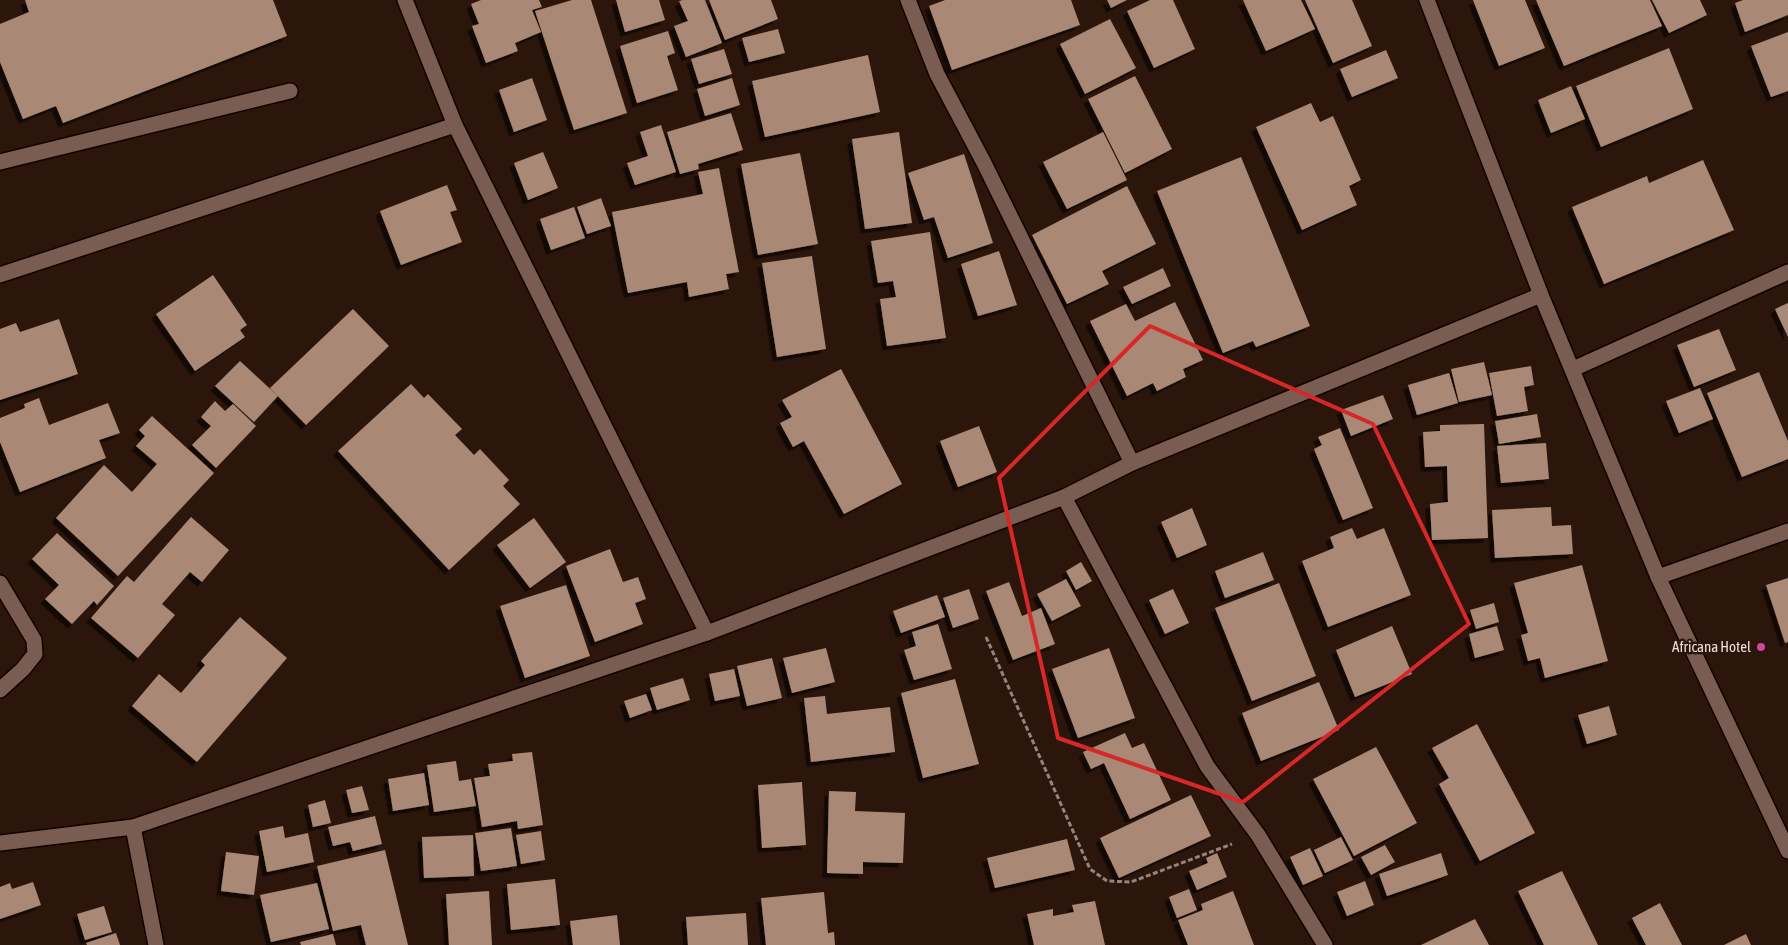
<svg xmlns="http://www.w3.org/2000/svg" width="1788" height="945" viewBox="0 0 1788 945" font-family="'Asap Condensed',sans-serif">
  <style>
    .building { fill: #a98975; filter: url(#shadow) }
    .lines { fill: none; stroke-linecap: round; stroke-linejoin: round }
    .minor-casing { stroke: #130200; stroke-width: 18 }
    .path { stroke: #97837b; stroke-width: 3; stroke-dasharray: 5 2.5; stroke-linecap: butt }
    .minor { stroke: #7a5d52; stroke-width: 15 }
    .marked { fill: none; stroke: #d62828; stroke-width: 4; stroke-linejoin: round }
    .hotel-dot { fill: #d1479c; stroke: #2c150b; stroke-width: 2 }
    .labels { text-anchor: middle; stroke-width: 5; stroke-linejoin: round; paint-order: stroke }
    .poi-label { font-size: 15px; fill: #f0dfd8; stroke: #2c150b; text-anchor: end }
  </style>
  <defs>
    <filter id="shadow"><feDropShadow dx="-4.5" dy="4.5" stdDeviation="0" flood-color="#0009"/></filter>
  </defs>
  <rect width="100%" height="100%" fill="#2c150b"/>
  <g class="building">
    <path d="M25,0H273L287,36L63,123L56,106L23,119L0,62V24L29,12Z"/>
    <path d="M481,0H539L542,7L532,10L541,32L515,43L518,51L486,63L472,26L479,24L471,4Z"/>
    <path d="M572,0H591L627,113L574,130L535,11Z"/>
    <path d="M616,0H659L665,20L625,32Z"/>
    <path d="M683,0H705L722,43L686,57L674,26L688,21L679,1Z"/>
    <path d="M709,0H771L778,19L725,40Z"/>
    <path d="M945,0H1071L1080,25L952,70L929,6Z"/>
    <path d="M1107,0H1127L1111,8Z"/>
    <path d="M1150,0H1173L1195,49L1154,68L1127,11Z"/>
    <path d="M1243,0H1301L1315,29L1266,51Z"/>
    <path d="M1305,0H1352L1372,46L1333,63Z"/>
    <path d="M1473,0H1525L1545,48L1499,66Z"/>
    <path d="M1536,0H1650L1662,26L1564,66Z"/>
    <path d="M1652,0H1700L1707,15L1669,33Z"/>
    <path d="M1743,0H1788V15L1745,32L1735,3Z"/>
    <path d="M1110,19L1136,68L1085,94L1060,44Z"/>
    <path d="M778,29L785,53L749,62L742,38Z"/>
    <path d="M668,31L675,53L667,56L678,90L637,103L620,46Z"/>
    <path d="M1788,32V91L1771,97L1751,46Z"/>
    <path d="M1669,48L1693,109L1601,147L1576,86Z"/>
    <path d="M724,49L732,74L699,84L691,59Z"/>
    <path d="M1386,50L1398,78L1352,97L1340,69Z"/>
    <path d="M868,55L880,112L765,137L752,81Z"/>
    <path d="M1135,76L1172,149L1125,173L1088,99Z"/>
    <path d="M532,78L547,120L514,132L499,90Z"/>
    <path d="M732,78L740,105L705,116L697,89Z"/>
    <path d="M1571,86L1585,119L1551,133L1538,100Z"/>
    <path d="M1311,103L1320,122L1333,116L1361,180L1349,186L1357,205L1302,230L1256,127Z"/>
    <path d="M731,113L743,150L698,164L699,169L680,174L667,132Z"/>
    <path d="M661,125L676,172L635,185L627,163L648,156L640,132Z"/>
    <path d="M899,132L912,223L865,229L852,139Z"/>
    <path d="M1103,132L1127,180L1067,209L1043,162Z"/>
    <path d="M543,152L558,188L528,200L514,163Z"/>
    <path d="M800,153L818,244L758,255L741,164Z"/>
    <path d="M964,154L993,243L948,258L934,217L924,220L908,173Z"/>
    <path d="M1241,157L1310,326L1256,347L1253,341L1223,353L1157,191Z"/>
    <path d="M1703,160L1734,230L1604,284L1572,207L1647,176L1649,183Z"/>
    <path d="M719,168L739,272L726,274L729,289L689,297L687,282L628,293L612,212L703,194L698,172Z"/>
    <path d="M447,185L457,210L450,212L462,242L401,265L380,211Z"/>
    <path d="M1127,186L1156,244L1102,271L1109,284L1067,304L1032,235Z"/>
    <path d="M601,198L611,226L587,234L577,207Z"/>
    <path d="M574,207L585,238L551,250L540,219Z"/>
    <path d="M930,232L946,338L887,346L880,299L896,297L893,281L878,283L871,241Z"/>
    <path d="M999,251L1017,305L978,316L961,264Z"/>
    <path d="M812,256L826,349L777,357L762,263Z"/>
    <path d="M1163,268L1171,286L1132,304L1123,287Z"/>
    <path d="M213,275L247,325L240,330L245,337L195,371L156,314Z"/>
    <path d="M1175,302L1203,360L1183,369L1186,377L1157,391L1153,383L1127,396L1090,321L1126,304L1135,321Z"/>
    <path d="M1788,303V337L1775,309Z"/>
    <path d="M353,309L389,346L306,425L270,388Z"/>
    <path d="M59,319L78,374L0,400V329L16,323L20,332Z"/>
    <path d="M1719,329L1736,370L1694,387L1677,345Z"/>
    <path d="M240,361L278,396L254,422L215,386Z"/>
    <path d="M1484,362L1492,395L1459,402L1451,369Z"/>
    <path d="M1531,366L1534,385L1524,387L1528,411L1497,416L1489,373Z"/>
    <path d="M841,369L902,484L844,514L804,441L793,447L780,423L792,417L782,400Z"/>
    <path d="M1759,372L1788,441V459L1742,477L1707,393Z"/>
    <path d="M1449,373L1458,403L1417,415L1408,385Z"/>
    <path d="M411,384L424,398L428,394L462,429L455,435L474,455L480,449L509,480L503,486L520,504L449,570L338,451Z"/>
    <path d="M1700,388L1713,419L1679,433L1666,401Z"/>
    <path d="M1383,395L1393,419L1351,436L1341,410Z"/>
    <path d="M39,398L49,425L108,403L120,433L99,440L106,458L20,492L0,442V418L25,408L24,404Z"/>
    <path d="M215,401L225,411L233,404L256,426L216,468L192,445L211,426L201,417Z"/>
    <path d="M1537,414L1541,437L1499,444L1495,421Z"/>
    <path d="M152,416L214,473L118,576L56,518L104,465L132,492L157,464L136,446L145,436L139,430Z"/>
    <path d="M1484,424L1488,538L1432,540L1430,504L1448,502L1447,466L1425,467L1423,432L1440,431V425Z"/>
    <path d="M979,426L997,472L958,487L940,441Z"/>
    <path d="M1340,428L1373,508L1343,520L1314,449L1322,445L1318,437Z"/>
    <path d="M1546,443L1549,479L1501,483L1497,446Z"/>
    <path d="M1551,507L1552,526L1571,525L1573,554L1495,558L1492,510Z"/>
    <path d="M1192,508L1207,545L1177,558L1161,522Z"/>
    <path d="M191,517L229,550L202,582L190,572L162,604L175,615L138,658L91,618L127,576L134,582Z"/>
    <path d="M534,518L566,562L530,588L497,545Z"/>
    <path d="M1352,528L1357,539L1384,528L1411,595L1328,627L1302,561L1334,548L1330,537Z"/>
    <path d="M57,533L114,586L97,605L94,601L72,624L45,599L59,585L32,559Z"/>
    <path d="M610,549L623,582L638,577L646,599L635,603L643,624L595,642L566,566Z"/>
    <path d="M1263,552L1274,580L1225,598L1215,571Z"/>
    <path d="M1081,562L1092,581L1076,590L1066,571Z"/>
    <path d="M1582,565L1608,661L1545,678L1540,658L1528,661L1521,635L1528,633L1514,583Z"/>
    <path d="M1788,578V642L1785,643L1766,585Z"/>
    <path d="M1066,579L1081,606L1052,621L1037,594Z"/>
    <path d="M1009,582L1022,616L1041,608L1055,644L1013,660L986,591Z"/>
    <path d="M1279,583L1316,676L1252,701L1215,608Z"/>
    <path d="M566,585L590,656L525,678L500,606Z"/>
    <path d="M969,589L979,619L953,628L943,598Z"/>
    <path d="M1173,589L1189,623L1165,634L1149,600Z"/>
    <path d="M937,595L945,617L901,633L893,611Z"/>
    <path d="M1494,603L1499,622L1476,629L1470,610Z"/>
    <path d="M240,617L287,658L197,762L132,706L159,674L181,693L205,665L201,661Z"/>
    <path d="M938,624L952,669L914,680L904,650L916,646L912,632Z"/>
    <path d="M1392,626L1412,674L1355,697L1336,650Z"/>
    <path d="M1497,626L1504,650L1475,658L1469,634Z"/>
    <path d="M826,648L835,682L792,693L783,658Z"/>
    <path d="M1109,648L1135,718L1078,738L1052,669Z"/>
    <path d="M772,658L782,698L747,706L737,666Z"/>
    <path d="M734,669L740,696L715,701L709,674Z"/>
    <path d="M683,678L690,700L657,710L650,688Z"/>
    <path d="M955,679L979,764L923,778L901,693Z"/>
    <path d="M1319,682L1339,730L1261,761L1242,713Z"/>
    <path d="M646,694L652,710L630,718L624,701Z"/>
    <path d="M825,696L827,714L890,707L895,752L811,762L804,698Z"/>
    <path d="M1609,706L1617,735L1587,744L1578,715Z"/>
    <path d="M1477,724L1535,833L1480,861L1439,784L1449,778L1432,748Z"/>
    <path d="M1125,733L1132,748L1144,743L1171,800L1130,819L1104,763L1091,769L1083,752Z"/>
    <path d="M1376,747L1417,823L1354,856L1313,779Z"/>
    <path d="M532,752L543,825L518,829L517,821L482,827L474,778L490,776L488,764L513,761L512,754Z"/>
    <path d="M456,761L459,781L471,779L476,806L434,812L427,765Z"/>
    <path d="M424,773L429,805L393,811L388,779Z"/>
    <path d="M802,782L806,845L762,848L758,785Z"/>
    <path d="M362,786L369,810L352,813L346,790Z"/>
    <path d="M829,791L856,792L855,811L905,813L903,863L863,862V874L827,873Z"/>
    <path d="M1191,795L1211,836L1119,878L1100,838Z"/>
    <path d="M325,800L331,823L313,827L308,805Z"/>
    <path d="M375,816L382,844L353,851L350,842L333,846L328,827Z"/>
    <path d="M283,826L285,838L308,833L314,862L267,872L259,831Z"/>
    <path d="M511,828L517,866L481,871L475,833Z"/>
    <path d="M541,831L545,860L521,864L516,835Z"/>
    <path d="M473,835L474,876L424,878L422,837Z"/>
    <path d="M1341,837L1353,860L1325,873L1314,850Z"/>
    <path d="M1067,839L1075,870L995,888L987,858Z"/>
    <path d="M1385,845L1395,862L1371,875L1361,857Z"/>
    <path d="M1310,848L1323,876L1303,885L1290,857Z"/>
    <path d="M385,850L408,945H366L361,925L333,931L317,866Z"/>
    <path d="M226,852L259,856L254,895L221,891Z"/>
    <path d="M1217,853L1227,877L1197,890L1189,871L1208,863L1206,858Z"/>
    <path d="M1441,853L1448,875L1387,896L1379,874Z"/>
    <path d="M1562,871L1598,945H1544L1518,891Z"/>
    <path d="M555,879L560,925L511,930L507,884Z"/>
    <path d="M1365,881L1374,905L1347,916L1337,892Z"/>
    <path d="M33,882L41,905L0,919V887L10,883L12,889Z"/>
    <path d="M317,883L329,929L271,942L260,895Z"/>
    <path d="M1189,889L1197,910L1177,918L1169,897Z"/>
    <path d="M489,891L492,945H449L446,894Z"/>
    <path d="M1233,891L1254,945H1188L1178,920L1203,910L1201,904Z"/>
    <path d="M824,892L828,933L834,932L835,945H766L761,898Z"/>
    <path d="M1095,901L1105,945H1034L1027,914L1053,909V916L1074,912L1072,905Z"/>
    <path d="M1660,903L1682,945H1646L1632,918Z"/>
    <path d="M104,906L112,932L85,940L77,914Z"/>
    <path d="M746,913L748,945H688L686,917Z"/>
    <path d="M617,915L620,945H573L570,921Z"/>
    <path d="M1475,919L1489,945H1421Z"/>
    <path d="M116,933L120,945H87L86,943Z"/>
    <path d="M333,934L336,945H301L300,942Z"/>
    <path d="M1746,934L1751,945H1724Z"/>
  </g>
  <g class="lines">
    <g class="minor-casing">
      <g id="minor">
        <path d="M908,0L937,74L984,163L1132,463"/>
        <path d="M1427,0L1541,295L1658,577L1788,851"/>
        <path d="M455,125L707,633"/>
        <path d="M0,162L290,91"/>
        <path d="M0,275L455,125L405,0"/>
        <path d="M1573,369L1788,272"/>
        <path d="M1064,497L1207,766L1258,835L1325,945"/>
        <path d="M1658,577L1788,531"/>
        <path d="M0,583L34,640L35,654L23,669L0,690"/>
        <path d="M133,827L156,945"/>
        <path d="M0,843L133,827L707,633L1064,497L1132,463L1541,295"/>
      </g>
    </g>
    <path class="path" d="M986,637L1090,869L1107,881L1131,882L1232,844"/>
    <use href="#minor" class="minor"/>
  </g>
  <path class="marked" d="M1150,326L1373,424L1469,624L1243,802L1058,738L999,478Z"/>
  <circle class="hotel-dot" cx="1761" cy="647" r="5"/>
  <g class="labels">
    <g class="poi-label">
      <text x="1751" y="652">Africana Hotel</text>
    </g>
  </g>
</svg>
